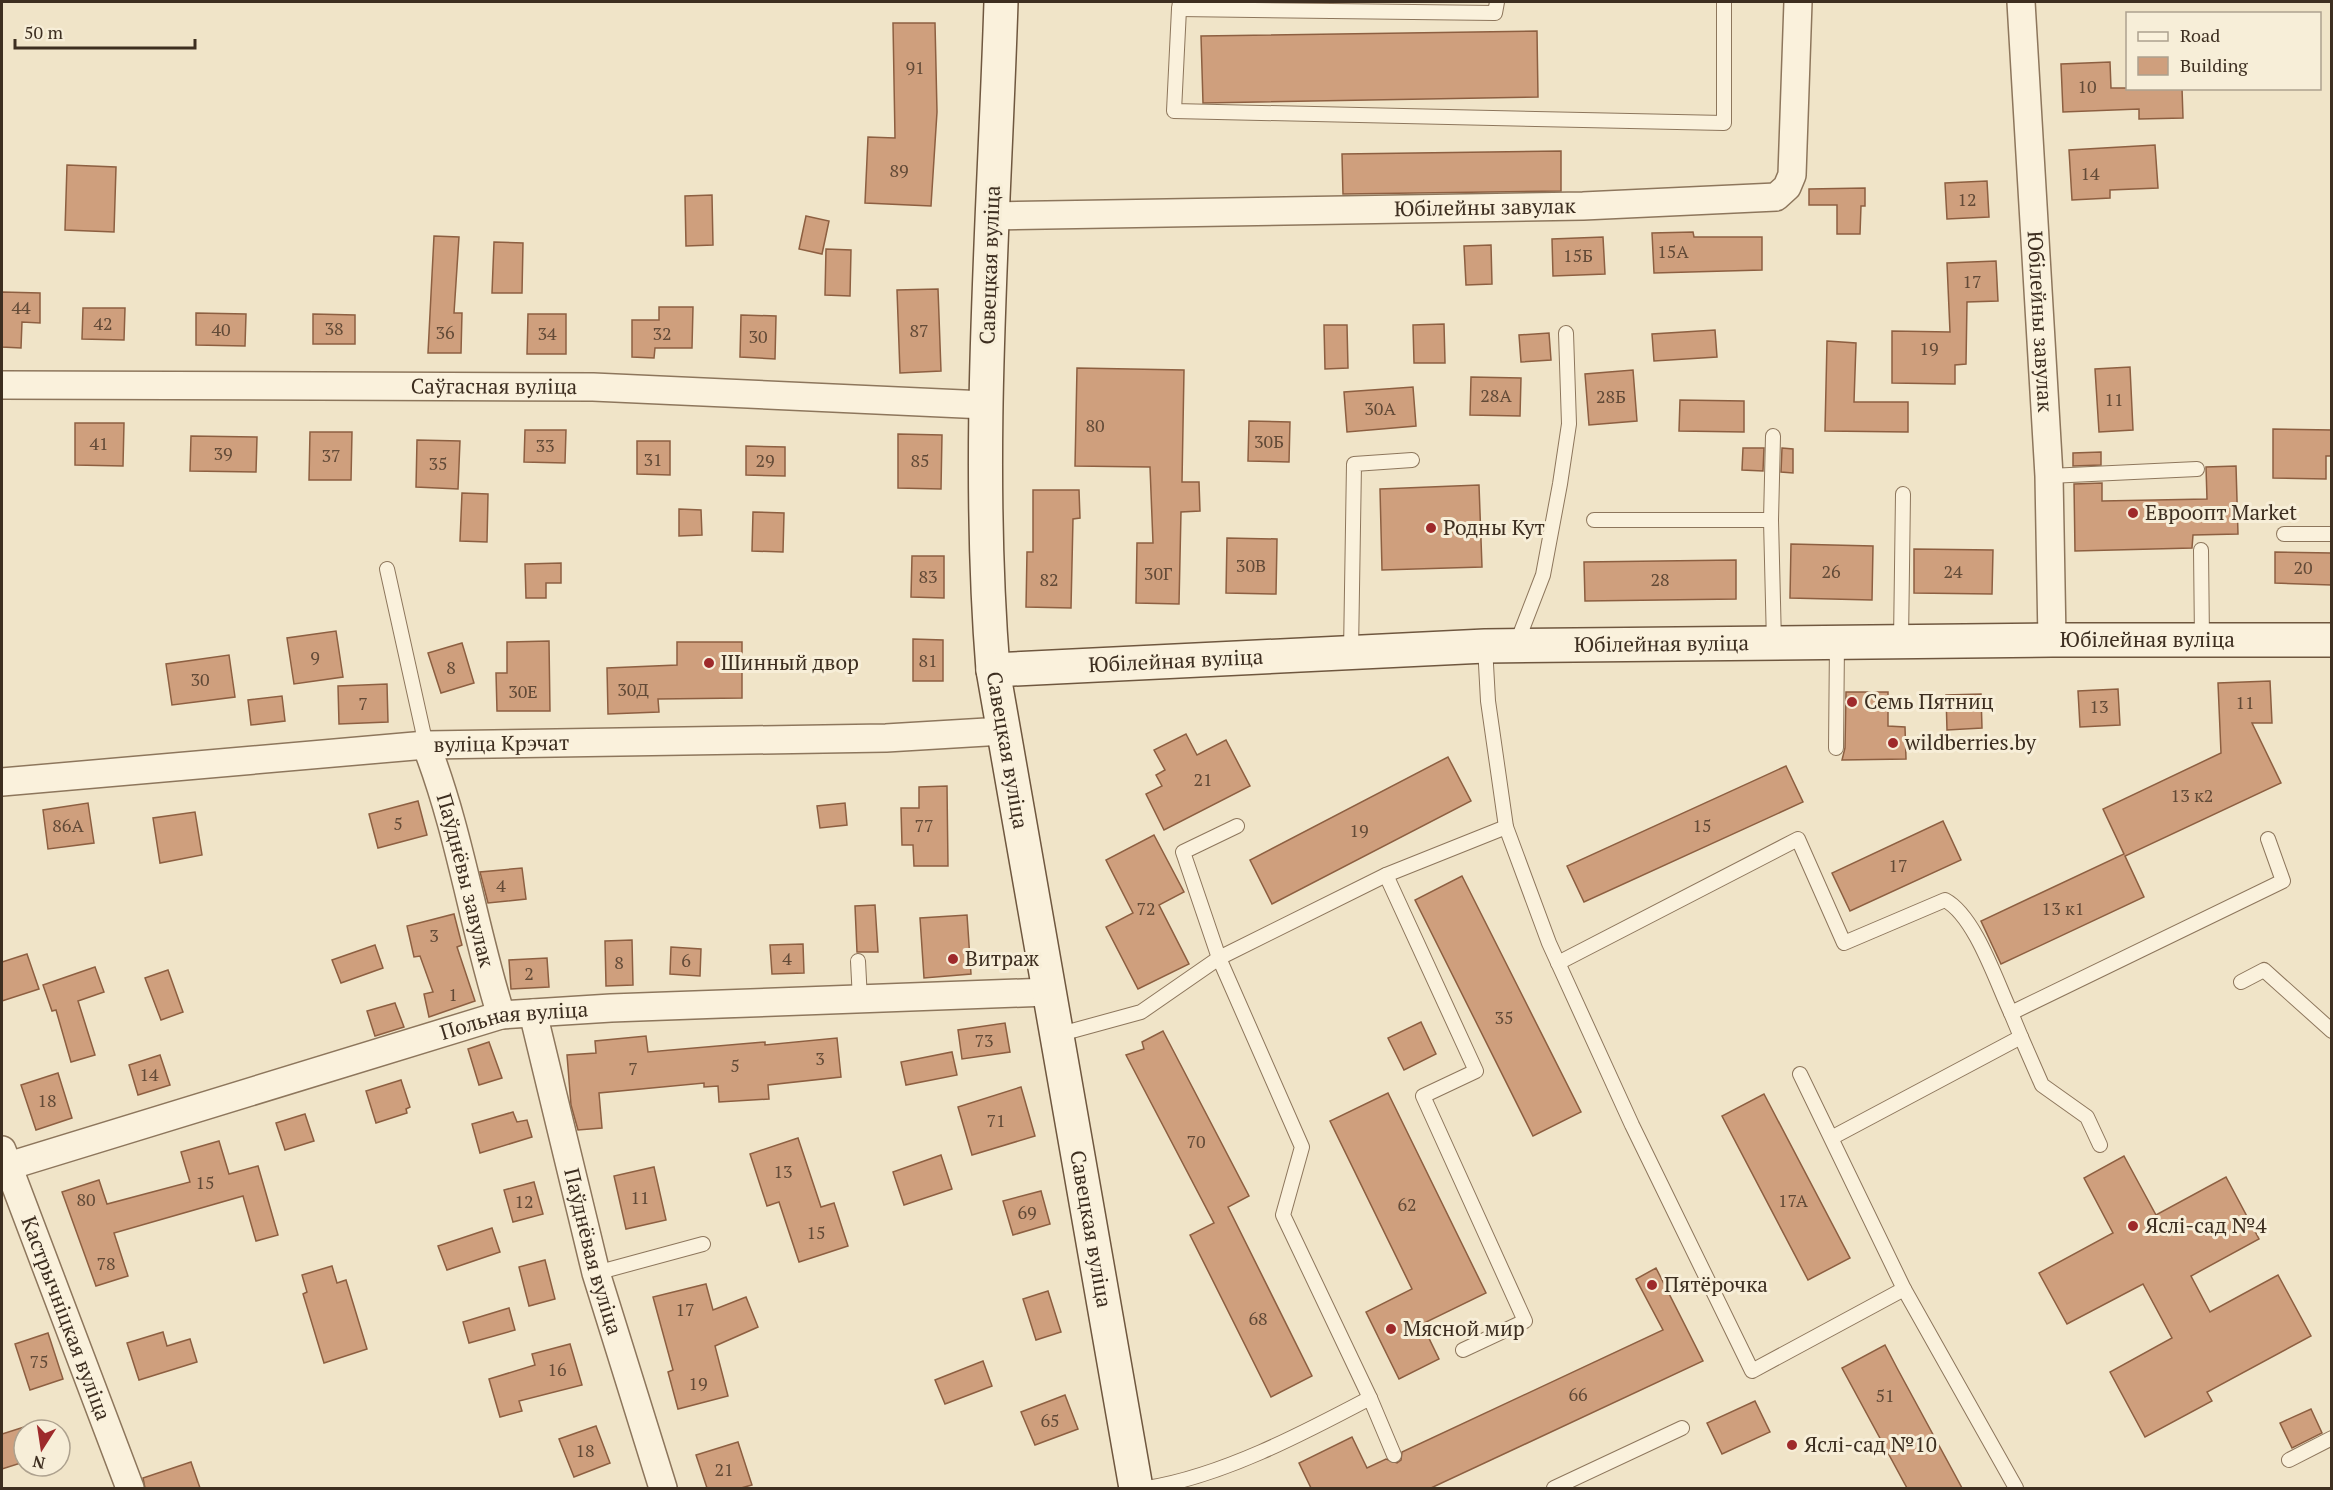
<svg xmlns="http://www.w3.org/2000/svg" width="2333" height="1490" viewBox="0 0 2333 1490" font-family="'PT Serif',serif">
  <style>
    .building { fill: #cf9f7d; stroke: #8d5f41; stroke-width: 1.5 }
    .lines { fill: none; stroke-linecap: round; stroke-linejoin: round }
    .lane-casing { stroke: #8d765c; stroke-width: 16 }
    .street-casing { stroke: #8d765c; stroke-width: 30 }
    .secondary-casing { stroke: #6f573f; stroke-width: 36 }
    .lane { stroke: #faf1dc; stroke-width: 14 }
    .street { stroke: #faf1dc; stroke-width: 27 }
    .secondary { stroke: #faf1dc; stroke-width: 33 }
    .poi-dot { fill: #9e2a2b; stroke: #f7eed8; stroke-width: 2 }
    .labels { text-anchor: middle; stroke-width: 6; stroke-linejoin: round; paint-order: stroke }
    .number-label { font-size: 18px; fill: #624a37 }
    .street-label { font-size: 21px; fill: #3d2e20; stroke: #f7eed8 }
    .poi-label { font-size: 21px; fill: #3d2e20; stroke: #f7eed8; text-anchor: start }
  </style>
  <rect width="100%" height="100%" fill="#f0e4c8"/>
  <g class="building">
    <path d="M893,23H935L937,112L931,206L865,203L868,137L895,138Z"/>
    <path d="M1537,31L1538,97L1203,103L1201,36Z"/>
    <path d="M2110,62L2111,88H2182L2183,118L2139,119V109L2063,112L2061,64Z"/>
    <path d="M2155,145L2158,188L2110,190V198L2072,200L2069,150Z"/>
    <path d="M1561,151V191L1343,194L1342,154Z"/>
    <path d="M67,165L116,167L114,232L65,230Z"/>
    <path d="M1987,181L1989,217L1947,219L1945,183Z"/>
    <path d="M1865,188V206H1861L1860,234H1837V205H1809V189Z"/>
    <path d="M712,195L713,245L686,246L685,196Z"/>
    <path d="M806,216L829,221L822,254L799,249Z"/>
    <path d="M1693,232L1694,237H1762V270L1654,273L1652,233Z"/>
    <path d="M434,236L459,237L454,313H462L461,353H428Z"/>
    <path d="M1603,237L1605,274L1553,276L1552,239Z"/>
    <path d="M494,242L523,243L522,293H492Z"/>
    <path d="M1491,245L1492,284L1466,285L1464,246Z"/>
    <path d="M826,249L851,250L850,296L825,295Z"/>
    <path d="M1996,261L1998,301L1967,302L1966,364L1955,365V384L1892,383V331L1950,332L1947,263Z"/>
    <path d="M938,289L941,371L900,373L897,290Z"/>
    <path d="M2,292L40,293V323L22,322L21,348L2,347Z"/>
    <path d="M659,307H693L692,348H655L654,358L632,357V320H659Z"/>
    <path d="M83,308H125L124,340L82,339Z"/>
    <path d="M196,313L246,314L245,346L196,345Z"/>
    <path d="M313,314L355,315V344H313Z"/>
    <path d="M528,314H566V354H527Z"/>
    <path d="M741,315L776,316L775,359L740,357Z"/>
    <path d="M1444,324L1445,363H1414L1413,325Z"/>
    <path d="M1324,325H1347L1348,368L1325,369Z"/>
    <path d="M1715,330L1717,357L1654,361L1652,334Z"/>
    <path d="M1549,333L1551,360L1521,362L1519,335Z"/>
    <path d="M1827,341L1856,343L1854,402H1908V432L1825,431Z"/>
    <path d="M2130,367L2133,430L2099,432L2095,369Z"/>
    <path d="M1077,368L1184,370L1182,482H1199L1200,511L1181,512L1179,604L1136,603L1137,543H1153L1150,467L1075,466Z"/>
    <path d="M1633,370L1637,421L1589,425L1585,374Z"/>
    <path d="M1471,377L1521,378L1520,416L1470,415Z"/>
    <path d="M1413,387L1416,426L1347,432L1344,392Z"/>
    <path d="M1680,400L1744,401V432L1679,431Z"/>
    <path d="M1249,421L1290,422L1289,462L1248,461Z"/>
    <path d="M75,423H124L123,466L75,465Z"/>
    <path d="M2273,429L2331,430V456H2326V479L2273,478Z"/>
    <path d="M525,430H566L565,463L524,462Z"/>
    <path d="M310,432H352L351,480H309Z"/>
    <path d="M898,434L942,435L941,489L898,488Z"/>
    <path d="M191,436L257,437L256,472L190,471Z"/>
    <path d="M417,440L460,441L458,489L416,487Z"/>
    <path d="M637,441H670V475L637,474Z"/>
    <path d="M746,446L785,447V476L746,475Z"/>
    <path d="M1743,448H1764L1763,471L1742,470Z"/>
    <path d="M1782,448L1793,449V473L1781,472Z"/>
    <path d="M2101,452V465L2073,466V453Z"/>
    <path d="M2236,466L2238,534L2193,535L2192,548L2075,551L2074,484L2102,483V501L2207,499L2206,467Z"/>
    <path d="M1479,485L1482,567L1382,570L1380,489Z"/>
    <path d="M1033,490H1079L1080,518L1073,519L1071,608L1026,607L1027,552H1033Z"/>
    <path d="M462,493L488,494L487,542L460,541Z"/>
    <path d="M679,509L701,510L702,535L679,536Z"/>
    <path d="M753,512L784,513L783,552L752,551Z"/>
    <path d="M1227,538L1277,539L1276,594L1226,593Z"/>
    <path d="M1791,544L1873,546L1872,600L1790,598Z"/>
    <path d="M1914,549L1993,550L1992,594L1914,593Z"/>
    <path d="M2275,552L2331,553V585L2275,583Z"/>
    <path d="M912,556H944V598L911,597Z"/>
    <path d="M1736,560V599L1585,601L1584,562Z"/>
    <path d="M561,563V583H546V598H526L525,564Z"/>
    <path d="M336,631L343,677L294,684L287,638Z"/>
    <path d="M913,639L943,640V681H913Z"/>
    <path d="M549,641L550,711H497L496,673H507V642Z"/>
    <path d="M677,642H742V698L658,699L659,712L608,714L607,668L677,665Z"/>
    <path d="M462,643L474,683L441,693L428,653Z"/>
    <path d="M229,655L235,697L172,705L166,664Z"/>
    <path d="M2270,681L2272,723H2252L2281,783L2125,856L2144,897L2001,964L1981,921L2124,854L2103,809L2221,753L2218,683Z"/>
    <path d="M387,684L388,722L339,724L338,686Z"/>
    <path d="M2118,689L2120,725L2080,727L2078,691Z"/>
    <path d="M1846,692H1888V726L1905,727L1906,759L1842,760L1845,748Z"/>
    <path d="M1981,694L1982,728L1947,730L1946,695Z"/>
    <path d="M282,696L285,721L251,725L248,700Z"/>
    <path d="M1186,734L1197,755L1226,740L1250,786L1164,830L1146,794L1162,786L1156,775L1165,770L1154,750Z"/>
    <path d="M1448,757L1471,801L1272,904L1250,860Z"/>
    <path d="M1786,766L1803,802L1584,902L1567,866Z"/>
    <path d="M947,786L948,866H914L913,845H902L901,808H919V787Z"/>
    <path d="M418,801L427,835L378,848L369,814Z"/>
    <path d="M88,803L94,843L48,849L43,810Z"/>
    <path d="M845,803L847,825L820,828L817,806Z"/>
    <path d="M195,812L202,855L160,863L153,818Z"/>
    <path d="M1943,821L1961,860L1850,911L1832,873Z"/>
    <path d="M1154,835L1184,892L1159,905L1189,964L1138,989L1106,927L1133,913L1106,860Z"/>
    <path d="M522,868L526,899L488,903L480,872Z"/>
    <path d="M1462,876L1581,1112L1533,1136L1415,900Z"/>
    <path d="M875,905L878,952H857L855,906Z"/>
    <path d="M454,914L462,945L457,947L475,1001L429,1017L424,994L433,992L420,956L414,957L407,926Z"/>
    <path d="M967,915L971,974L924,978L920,918Z"/>
    <path d="M632,940L633,985L606,986L605,941Z"/>
    <path d="M803,944L804,973L772,974L770,945Z"/>
    <path d="M375,945L383,968L341,983L332,960Z"/>
    <path d="M671,947L701,949L700,976L670,974Z"/>
    <path d="M27,954L39,989L2,1001V962Z"/>
    <path d="M547,958L549,987L511,989L509,960Z"/>
    <path d="M95,967L104,992L78,1001L95,1055L71,1062L56,1010L52,1011L43,985Z"/>
    <path d="M168,970L183,1012L161,1020L145,978Z"/>
    <path d="M395,1003L404,1027L375,1036L367,1011Z"/>
    <path d="M1421,1022L1436,1054L1404,1070L1388,1038Z"/>
    <path d="M1005,1023L1010,1052L962,1059L958,1030Z"/>
    <path d="M1163,1031L1249,1196L1228,1207L1312,1376L1271,1397L1190,1235L1214,1223L1126,1055L1144,1049L1142,1042Z"/>
    <path d="M646,1036L648,1052L765,1042V1045L837,1038L841,1077L768,1085L769,1099L719,1102L718,1086L704,1087V1083L599,1093L602,1128L578,1130L571,1105L567,1055L596,1053L595,1041Z"/>
    <path d="M489,1042L502,1078L479,1085L468,1049Z"/>
    <path d="M952,1052L957,1075L906,1085L901,1062Z"/>
    <path d="M160,1055L170,1085L138,1095L129,1065Z"/>
    <path d="M58,1073L72,1118L36,1130L21,1085Z"/>
    <path d="M401,1080L410,1107L406,1109L407,1113L376,1123L366,1091Z"/>
    <path d="M1021,1087L1035,1136L972,1155L958,1107Z"/>
    <path d="M1388,1093L1486,1293L1422,1324L1439,1359L1399,1379L1366,1312L1412,1289L1330,1121Z"/>
    <path d="M1764,1094L1850,1258L1808,1280L1722,1116Z"/>
    <path d="M513,1112L517,1122L527,1120L532,1137L480,1153L472,1124Z"/>
    <path d="M305,1114L314,1141L285,1150L276,1123Z"/>
    <path d="M798,1138L821,1207L834,1203L848,1246L799,1262L779,1202L767,1206L750,1154Z"/>
    <path d="M219,1141L229,1174L258,1166L278,1235L256,1241L243,1196L114,1233L128,1276L96,1286L62,1192L99,1180L107,1204L190,1182L181,1152Z"/>
    <path d="M941,1155L952,1189L904,1205L893,1172Z"/>
    <path d="M2124,1156L2156,1215L2226,1177L2259,1239L2191,1276L2210,1312L2278,1275L2311,1336L2207,1392L2212,1401L2145,1437L2110,1372L2172,1338L2143,1284L2067,1324L2039,1273L2113,1233L2084,1178Z"/>
    <path d="M654,1167L666,1220L626,1229L614,1176Z"/>
    <path d="M534,1182L543,1214L513,1222L504,1190Z"/>
    <path d="M1041,1191L1050,1224L1013,1235L1003,1201Z"/>
    <path d="M492,1228L500,1252L447,1270L438,1246Z"/>
    <path d="M545,1260L555,1299L529,1306L519,1267Z"/>
    <path d="M332,1266L337,1283L346,1280L367,1349L324,1363L303,1294L307,1292L302,1275Z"/>
    <path d="M1656,1268L1703,1361L1431,1488H1311L1299,1463L1352,1437L1367,1468L1386,1459L1397,1463L1401,1460L1402,1452L1663,1330L1636,1279Z"/>
    <path d="M706,1284L713,1310L746,1297L758,1327L715,1346L728,1396L678,1409L668,1372L673,1370L653,1297Z"/>
    <path d="M1048,1291L1061,1332L1036,1340L1023,1299Z"/>
    <path d="M509,1308L515,1330L469,1343L463,1322Z"/>
    <path d="M163,1332L167,1346L190,1339L197,1362L139,1380L127,1343Z"/>
    <path d="M48,1333L63,1379L30,1390L15,1344Z"/>
    <path d="M570,1344L582,1385L519,1401L522,1411L500,1417L489,1379L535,1365L532,1354Z"/>
    <path d="M1885,1345L1897,1368L1962,1488H1907L1842,1368Z"/>
    <path d="M983,1361L992,1386L945,1404L935,1380Z"/>
    <path d="M1065,1395L1078,1429L1035,1445L1021,1412Z"/>
    <path d="M1755,1401L1770,1432L1722,1454L1707,1423Z"/>
    <path d="M2311,1409L2322,1433L2292,1448L2280,1423Z"/>
    <path d="M596,1426L610,1463L574,1477L559,1439Z"/>
    <path d="M24,1427V1462L2,1469V1434Z"/>
    <path d="M738,1442L752,1485L741,1488H707L696,1455Z"/>
    <path d="M191,1462L200,1488H145L143,1478Z"/>
  </g>
  <g class="lines">
    <g class="lane-casing">
      <g id="lane">
        <path d="M1180,2L1179,9L1495,13L1497,2"/>
        <path d="M1179,9L1174,111L1724,123V2"/>
        <path d="M2049,476L2197,469"/>
        <path d="M1594,520H1771L1774,643"/>
        <path d="M1771,520L1773,436"/>
        <path d="M2284,534H2332"/>
        <path d="M2201,550L2202,640"/>
        <path d="M387,569L426,745"/>
        <path d="M1901,641L1903,494"/>
        <path d="M1516,645L1543,575L1560,484L1569,424L1566,333"/>
        <path d="M1485,646L1488,701L1506,827L1549,943L1632,1125L1752,1371L1904,1289"/>
        <path d="M1351,652L1354,464L1412,460"/>
        <path d="M1836,748L1837,642"/>
        <path d="M1237,826L1183,852L1219,958L1302,1147L1283,1215L1370,1398"/>
        <path d="M1386,875L1476,1071L1423,1096L1525,1321L1463,1350"/>
        <path d="M858,961L860,1000"/>
        <path d="M1558,963L1798,839L1844,943L1945,900C1975,916 1996,981 2011,1013L2283,881L2268,839"/>
        <path d="M2241,982L2264,970L2332,1031"/>
        <path d="M1057,1035L1141,1012L1219,958L1386,875L1506,827"/>
        <path d="M2021,1037L2042,1085L2087,1117L2100,1145"/>
        <path d="M1800,1074L1904,1289L2016,1488"/>
        <path d="M1833,1137L2021,1037L2011,1013"/>
        <path d="M596,1273L703,1244"/>
        <path d="M2289,1460L2332,1438"/>
        <path d="M1147,1488C1222,1476 1302,1434 1370,1398L1394,1455"/>
        <path d="M1554,1488L1682,1428"/>
      </g>
    </g>
    <g class="street-casing">
      <g id="street">
        <path id="s1" d="M2021,2L2049,476L2052,640"/>
        <path id="s2" d="M991,216L1583,206L1776,197L1787,187L1792,175L1798,2"/>
        <path id="s3" d="M2,385L593,387L985,405"/>
        <path id="s4" d="M426,745C460,832 473,926 501,1015"/>
        <path id="s5" d="M2,782L426,745L886,738L1003,731"/>
        <path id="s6" d="M533,1013L596,1273L663,1488"/>
        <path id="s7" d="M2,1150L130,1488"/>
        <path id="s8" d="M2,1168L501,1015L611,1008L1048,992"/>
      </g>
    </g>
    <g class="secondary-casing">
      <g id="secondary">
        <path id="s9" d="M1001,2C994,224 975,447 993,670L1136,1488"/>
        <path id="s10" d="M993,670L1485,646L2052,640H2332"/>
      </g>
    </g>
    <use href="#lane" class="lane"/>
    <use href="#street" class="street"/>
    <use href="#secondary" class="secondary"/>
  </g>
  <g class="poi-dot">
    <circle cx="2133" cy="513" r="6"/>
    <circle cx="1431" cy="528" r="6"/>
    <circle cx="709" cy="663" r="6"/>
    <circle cx="1852" cy="702" r="6"/>
    <circle cx="1893" cy="743" r="6"/>
    <circle cx="953" cy="959" r="6"/>
    <circle cx="2133" cy="1226" r="6"/>
    <circle cx="1652" cy="1285" r="6"/>
    <circle cx="1391" cy="1329" r="6"/>
    <circle cx="1792" cy="1445" r="6"/>
  </g>
  <g class="labels">
    <g class="number-label">
      <text x="915" y="74">91</text>
      <text x="2087" y="93">10</text>
      <text x="899" y="177">89</text>
      <text x="2090" y="180">14</text>
      <text x="1967" y="206">12</text>
      <text x="1673" y="258">15А</text>
      <text x="1578" y="262">15Б</text>
      <text x="1972" y="288">17</text>
      <text x="21" y="314">44</text>
      <text x="103" y="330">42</text>
      <text x="334" y="335">38</text>
      <text x="221" y="336">40</text>
      <text x="919" y="337">87</text>
      <text x="445" y="339">36</text>
      <text x="547" y="340">34</text>
      <text x="662" y="340">32</text>
      <text x="758" y="343">30</text>
      <text x="1929" y="355">19</text>
      <text x="1496" y="402">28А</text>
      <text x="1611" y="403">28Б</text>
      <text x="2114" y="406">11</text>
      <text x="1380" y="415">30А</text>
      <text x="1095" y="432">80</text>
      <text x="1269" y="448">30Б</text>
      <text x="99" y="450">41</text>
      <text x="545" y="452">33</text>
      <text x="223" y="460">39</text>
      <text x="331" y="462">37</text>
      <text x="653" y="466">31</text>
      <text x="765" y="467">29</text>
      <text x="920" y="467">85</text>
      <text x="438" y="470">35</text>
      <text x="1251" y="572">30В</text>
      <text x="2303" y="574">20</text>
      <text x="1831" y="578">26</text>
      <text x="1953" y="578">24</text>
      <text x="1158" y="580">30Г</text>
      <text x="928" y="583">83</text>
      <text x="1049" y="586">82</text>
      <text x="1660" y="586">28</text>
      <text x="315" y="664">9</text>
      <text x="928" y="667">81</text>
      <text x="451" y="674">8</text>
      <text x="200" y="686">30</text>
      <text x="633" y="696">30Д</text>
      <text x="523" y="698">30Е</text>
      <text x="2245" y="709">11</text>
      <text x="363" y="710">7</text>
      <text x="2099" y="713">13</text>
      <text x="1203" y="786">21</text>
      <text x="2192" y="802">13 к2</text>
      <text x="398" y="830">5</text>
      <text x="68" y="832">86А</text>
      <text x="924" y="832">77</text>
      <text x="1702" y="832">15</text>
      <text x="1359" y="837">19</text>
      <text x="1898" y="872">17</text>
      <text x="501" y="892">4</text>
      <text x="1146" y="915">72</text>
      <text x="2063" y="915">13 к1</text>
      <text x="434" y="942">3</text>
      <text x="787" y="965">4</text>
      <text x="686" y="967">6</text>
      <text x="619" y="969">8</text>
      <text x="529" y="980">2</text>
      <text x="453" y="1001">1</text>
      <text x="1504" y="1024">35</text>
      <text x="984" y="1047">73</text>
      <text x="820" y="1065">3</text>
      <text x="735" y="1072">5</text>
      <text x="633" y="1075">7</text>
      <text x="149" y="1081">14</text>
      <text x="47" y="1107">18</text>
      <text x="996" y="1127">71</text>
      <text x="1196" y="1148">70</text>
      <text x="783" y="1178">13</text>
      <text x="205" y="1189">15</text>
      <text x="640" y="1204">11</text>
      <text x="86" y="1206">80</text>
      <text x="1793" y="1207">17А</text>
      <text x="524" y="1208">12</text>
      <text x="1407" y="1211">62</text>
      <text x="1027" y="1219">69</text>
      <text x="816" y="1239">15</text>
      <text x="106" y="1270">78</text>
      <text x="685" y="1316">17</text>
      <text x="1258" y="1325">68</text>
      <text x="39" y="1368">75</text>
      <text x="557" y="1376">16</text>
      <text x="698" y="1390">19</text>
      <text x="1578" y="1401">66</text>
      <text x="1885" y="1402">51</text>
      <text x="1050" y="1427">65</text>
      <text x="585" y="1457">18</text>
      <text x="724" y="1476">21</text>
    </g>
    <g class="street-label">
      <text dy="7" stroke="none"><textPath href="#s2" startOffset="494">Юбілейны завулак</textPath></text>
      <text transform="translate(990 265) rotate(-88)" y="7">Савецкая вуліца</text>
      <text dy="7" stroke="none"><textPath href="#s1" startOffset="320">Юбілейны завулак</textPath></text>
      <text dy="7" stroke="none"><textPath href="#s3" startOffset="492">Саўгасная вуліца</textPath></text>
      <text dy="7" stroke="none"><textPath href="#s10" startOffset="1155">Юбілейная вуліца</textPath></text>
      <text dy="7" stroke="none"><textPath href="#s10" startOffset="669">Юбілейная вуліца</textPath></text>
      <text dy="7" stroke="none"><textPath href="#s10" startOffset="183">Юбілейная вуліца</textPath></text>
      <text dy="7" stroke="none"><textPath href="#s5" startOffset="501">вуліца Крэчат</textPath></text>
      <text dy="7" stroke="none"><textPath href="#s9" startOffset="750">Савецкая вуліца</textPath></text>
      <text dy="7" stroke="none"><textPath href="#s4" startOffset="141">Паўднёвы завулак</textPath></text>
      <text dy="7" stroke="none"><textPath href="#s8" startOffset="534">Польная вуліца</textPath></text>
      <text dy="7" stroke="none"><textPath href="#s9" startOffset="1236">Савецкая вуліца</textPath></text>
      <text dy="7" stroke="none"><textPath href="#s6" startOffset="246">Паўднёвая вуліца</textPath></text>
      <text dy="7" stroke="none"><textPath href="#s7" startOffset="180">Кастрычніцкая вуліца</textPath></text>
    </g>
    <g class="poi-label">
      <text x="2145" y="520">Евроопт Market</text>
      <text x="1443" y="535">Родны Кут</text>
      <text x="721" y="670">Шинный двор</text>
      <text x="1864" y="709">Семь Пятниц</text>
      <text x="1905" y="750">wildberries.by</text>
      <text x="965" y="966">Витраж</text>
      <text x="2145" y="1233">Яслі-сад №4</text>
      <text x="1664" y="1292">Пятёрочка</text>
      <text x="1403" y="1336">Мясной мир</text>
      <text x="1804" y="1452">Яслі-сад №10</text>
    </g>
  </g>
  <rect width="2333" height="1490" fill="none" stroke="#3d2e20" stroke-width="6"/>
  <rect x="2126" y="12" width="195" height="78" fill="#f7eed8" stroke="#ada18e" stroke-width="1.5"/>
  <rect x="2138" y="32" width="30" height="9" fill="#faf1dc" stroke="#ada18e" stroke-width="1.5"/>
  <text x="2180" y="42" font-size="18" fill="#3d2e20">Road</text>
  <rect x="2138" y="57" width="30" height="18" fill="#cf9f7d" stroke="#ada18e" stroke-width="1.5"/>
  <text x="2180" y="72" font-size="18" fill="#3d2e20">Building</text>
  <g transform="translate(42 1448) rotate(192)"><circle r="28" fill="#f7eed8" stroke="#ada18e" stroke-width="1.5"/>
  <path d="M0-4.5L10 22L0 15L-10 22Z" fill="#9e2a2b"/>
  <text y="-9" font-size="16" font-weight="bold" text-anchor="middle" fill="#3d2e20">N</text>
  </g>
  <path d="M15 39v9h180v-9" fill="none" stroke="#3d2e20" stroke-width="3"/>
  <text x="24" y="39" font-size="18" fill="#3d2e20" stroke="#f7eed8" stroke-width="4.5" paint-order="stroke">50 m</text>
</svg>
